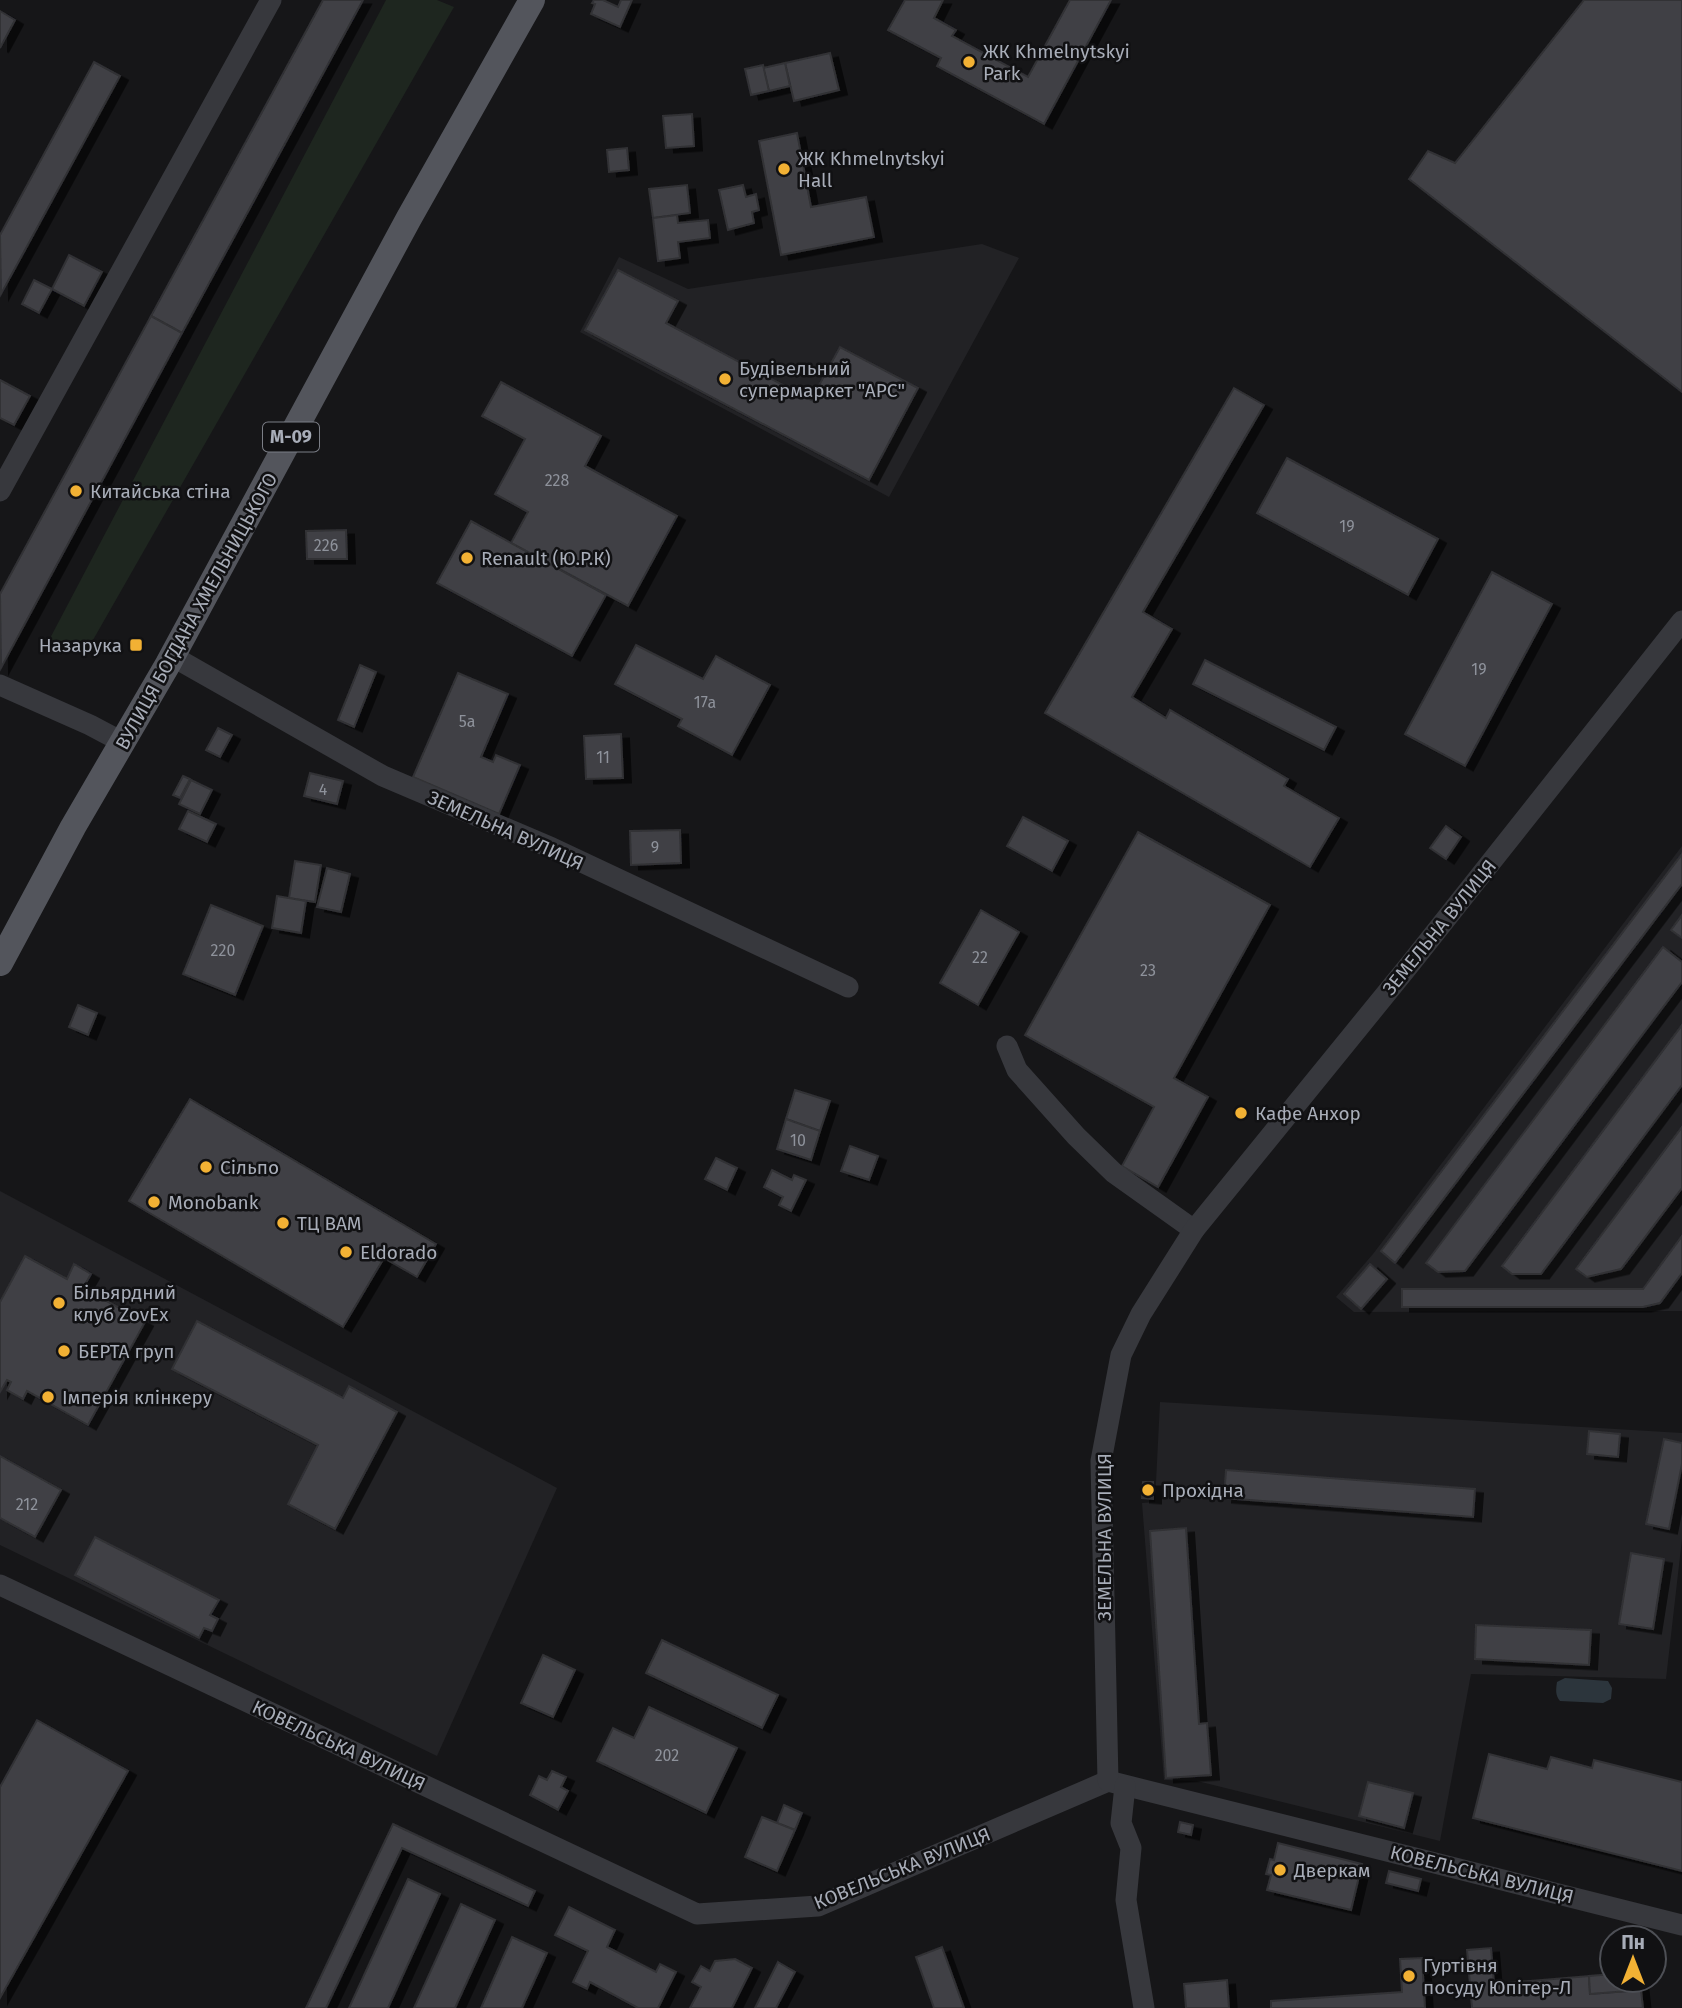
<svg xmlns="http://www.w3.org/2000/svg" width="1682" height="2008" viewBox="0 0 1682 2008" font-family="'Fira Sans',sans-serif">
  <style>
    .built { fill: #222225 }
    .green { fill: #1e261f }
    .water { fill: #2c353c }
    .building { fill: #404145; stroke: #303034; stroke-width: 2; filter: url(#shadow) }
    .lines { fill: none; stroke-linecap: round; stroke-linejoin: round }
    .minor { stroke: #37383d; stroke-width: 21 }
    .major { stroke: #53555c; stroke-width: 26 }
    .poi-dot { fill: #f2b134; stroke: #111113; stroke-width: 2.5 }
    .labels { text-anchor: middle; stroke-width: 5; stroke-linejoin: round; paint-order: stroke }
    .number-label { font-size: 16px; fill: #8e929b }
    .shield { fill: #111113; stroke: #7b7e86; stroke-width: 2 }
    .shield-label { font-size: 18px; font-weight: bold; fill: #a8adb8 }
    .poi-label { font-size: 19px; fill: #a8adb8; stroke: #111113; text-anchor: start }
    .street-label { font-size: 19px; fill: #a8adb8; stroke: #111113 }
  </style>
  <defs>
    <filter id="shadow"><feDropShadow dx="8" dy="4.5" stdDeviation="0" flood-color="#0009"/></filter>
  </defs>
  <rect width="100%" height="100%" fill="#161618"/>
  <g class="built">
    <path d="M982,244L1019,258L889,497L580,332L619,257L688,289Z"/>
    <path d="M1682,846V1311L1354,1312L1336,1297L1373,1254Z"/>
    <path d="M0,1191L557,1488L437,1756L0,1545Z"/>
    <path d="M1160,1402L1682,1433V1539L1666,1679L1471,1674L1440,1841L1197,1781L1164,1780L1142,1503L1155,1502Z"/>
  </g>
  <path class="green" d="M386,0H437L454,7L93,640L47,644Z"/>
  <path class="water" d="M1565,1678L1608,1681L1612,1688L1611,1699L1603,1703L1560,1701C1555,1695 1556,1689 1557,1682Z"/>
  <g class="building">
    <path d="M323,0H363L182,333L151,316Z"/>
    <path d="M594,0H603L618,7L621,0H632L620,27L591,14L595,4L592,3Z"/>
    <path d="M905,0H943L934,18L956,30L952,36L1028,77L1070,0H1111L1044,124L937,66L941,58L888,30Z"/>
    <path d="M1584,0H1682V392L1409,179L1428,151L1455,163Z"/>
    <path d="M0,11L15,20L0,48Z"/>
    <path d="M830,53L839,90L794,101L785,63Z"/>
    <path d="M94,62L120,76L1,294L0,235Z"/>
    <path d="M785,63L790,86L769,91L763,68Z"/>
    <path d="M763,65L769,91L751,95L745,69Z"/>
    <path d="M692,114L694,146L666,148L663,116Z"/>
    <path d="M797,133L811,207L866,197L874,237L781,255L759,141Z"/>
    <path d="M627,148L629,170L609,172L607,150Z"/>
    <path d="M687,185L690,213L653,218L649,189Z"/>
    <path d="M743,185L746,197L756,194L759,210L752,212L754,223L728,230L719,190Z"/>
    <path d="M677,215L678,223L708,220L710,238L678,242L680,258L658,261L653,218Z"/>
    <path d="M69,255L102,272L84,306L52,289Z"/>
    <path d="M618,270L678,301L666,323L811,400L840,347L918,388L869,480L585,330Z"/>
    <path d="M34,280L52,289L39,313L22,304Z"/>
    <path d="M151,316L182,333L1,668L0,594Z"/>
    <path d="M0,380L30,396L14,425L0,418Z"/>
    <path d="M501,382L601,436L585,466L677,516L628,606L511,543L528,512L495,494L525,439L482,416Z"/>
    <path d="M1234,388L1264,405L1143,612L1172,629L1132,697L1166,718L1170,710L1288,779L1284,786L1339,818L1310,867L1045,713Z"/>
    <path d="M1287,458L1438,539L1408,595L1257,513Z"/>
    <path d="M471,521L606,595L572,656L437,583Z"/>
    <path d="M346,530L347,559H307L306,531Z"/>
    <path d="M1492,572L1552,604L1465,766L1405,734Z"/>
    <path d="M636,645L703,679L716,656L770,685L732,755L678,726L682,719L615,684Z"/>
    <path d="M1205,660L1336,727L1324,750L1193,684Z"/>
    <path d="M360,665L376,672L354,727L338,720Z"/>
    <path d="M458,673L508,694L481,757L493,762L496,755L520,765L499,814L413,777Z"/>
    <path d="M218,728L232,735L220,757L206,750Z"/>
    <path d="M621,734L623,778L586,779L584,736Z"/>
    <path d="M310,773L343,781L337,804L304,796Z"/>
    <path d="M183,776L190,779L180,798L173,795Z"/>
    <path d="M191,780L212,790L200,814L179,804Z"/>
    <path d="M188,811L216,824L207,842L179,829Z"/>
    <path d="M1023,817L1068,841L1052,871L1007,846Z"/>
    <path d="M1446,826L1461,837L1446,859L1430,848Z"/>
    <path d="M680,830L681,863L631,865L630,831Z"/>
    <path d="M1138,832L1270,905L1174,1078L1208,1097L1158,1187L1122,1166L1154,1107L1025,1035Z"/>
    <path d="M1682,854V884L1395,1263L1381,1251Z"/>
    <path d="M295,861L321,865L315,902L289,898Z"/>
    <path d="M327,868L350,874L341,912L317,907Z"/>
    <path d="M277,896L306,901L301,933L272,928Z"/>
    <path d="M211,905L263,926L235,995L183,974Z"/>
    <path d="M981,910L1019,932L978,1005L940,983Z"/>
    <path d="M1682,915V938L1671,930Z"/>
    <path d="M1663,947L1682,962V982L1465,1271L1438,1272L1426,1263Z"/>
    <path d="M78,1005L97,1013L88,1035L69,1027Z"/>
    <path d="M1682,1025V1085L1541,1274H1512L1502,1266Z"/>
    <path d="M795,1090L830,1101L820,1131L786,1119Z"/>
    <path d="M190,1099L436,1244L417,1277L384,1258L343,1327L129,1201Z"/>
    <path d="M786,1119L820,1131L811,1160L777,1149Z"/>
    <path d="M1682,1127V1188L1621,1269L1587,1277L1576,1269Z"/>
    <path d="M850,1146L878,1156L869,1180L841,1171Z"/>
    <path d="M716,1158L737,1168L727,1190L705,1179Z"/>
    <path d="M772,1170L792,1180L794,1175L806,1180L791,1211L779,1205L783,1197L764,1187Z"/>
    <path d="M1682,1236V1273L1660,1303L1643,1307H1402V1289H1643Z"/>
    <path d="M25,1256L67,1279L74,1264L91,1274L83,1288L145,1322L88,1425L27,1391L23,1399L7,1390L11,1382L7,1380L0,1392V1302Z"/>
    <path d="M1370,1264L1387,1279L1361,1309L1344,1294Z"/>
    <path d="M197,1321L343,1398L349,1386L397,1412L335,1529L288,1504L318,1445L172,1369Z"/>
    <path d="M1589,1431L1620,1434L1618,1457L1587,1454Z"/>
    <path d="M1664,1439L1682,1443V1464L1669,1529L1646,1524Z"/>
    <path d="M0,1456L61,1490L35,1537L0,1518Z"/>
    <path d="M1226,1470L1475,1489L1473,1517L1224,1498Z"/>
    <path d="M1143,1482H1153V1499L1142,1498Z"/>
    <path d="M1186,1528L1199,1724L1207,1723L1211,1775L1166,1778L1150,1531Z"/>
    <path d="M95,1537L219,1600L210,1615L218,1619L212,1631L204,1628L199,1638L75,1575Z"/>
    <path d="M1631,1553L1664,1559L1653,1629L1619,1624Z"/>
    <path d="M1476,1625L1591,1630L1589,1665L1475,1659Z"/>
    <path d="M662,1640L778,1695L762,1728L646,1673Z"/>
    <path d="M543,1655L575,1670L553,1717L521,1703Z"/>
    <path d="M649,1707L737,1748L706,1813L597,1761L613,1728L634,1738Z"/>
    <path d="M37,1720L128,1771L0,1998V1787Z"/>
    <path d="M1489,1754L1547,1769L1551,1757L1592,1768L1594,1760L1682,1782V1871L1473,1818Z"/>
    <path d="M552,1771L566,1777L561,1787L568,1791L558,1810L530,1795L539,1776L547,1780Z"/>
    <path d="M1368,1782L1413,1793L1404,1828L1359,1816Z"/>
    <path d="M784,1805L802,1813L795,1830L777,1823Z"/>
    <path d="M762,1817L795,1830L777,1871L745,1857Z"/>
    <path d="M1180,1822L1193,1825L1191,1835L1178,1832Z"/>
    <path d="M393,1824L535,1891L528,1906L402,1848L326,2008H306Z"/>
    <path d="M1278,1843L1362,1864L1351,1910L1267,1890L1271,1875L1266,1874L1270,1859L1274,1860Z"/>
    <path d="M1389,1871L1421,1879L1418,1891L1386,1883Z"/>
    <path d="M408,1879L440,1894L388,2008H349Z"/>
    <path d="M461,1904L495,1920L455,2008H414Z"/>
    <path d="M569,1907L615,1930L607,1947L656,1972L660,1964L676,1972L658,2008H638L590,1982L587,1989L573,1982L588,1951L555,1935Z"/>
    <path d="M512,1937L547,1953L522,2008H481Z"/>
    <path d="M942,1947L964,2008H934L916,1957Z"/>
    <path d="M1491,1948L1494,1984L1589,1976L1590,1994L1641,1990L1643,2008H1472L1467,1950Z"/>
    <path d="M1422,1958L1425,2008H1271V2001L1402,1992L1400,1959Z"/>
    <path d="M735,1959L752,1968L732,2008H690L701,1987L692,1982L701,1966L710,1971L715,1961Z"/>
    <path d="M778,1962L795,1972L776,2008H755Z"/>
    <path d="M1612,1974V1980H1640L1641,1990L1590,1994L1589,1976Z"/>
    <path d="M1227,1980L1229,2008H1186L1184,1984Z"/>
  </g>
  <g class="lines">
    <g class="minor">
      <path d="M0,491L271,0"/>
      <path d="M172,656L383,776L552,848L848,987"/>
      <path d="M0,685L90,725L124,743"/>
      <path d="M1007,1046L1017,1070L1076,1136L1114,1173L1194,1230"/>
      <path d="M0,1585L697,1914L818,1906L1108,1781L1682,1925"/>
      <path d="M1108,1781L1101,1461L1121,1355L1141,1314L1194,1230L1411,963L1682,621"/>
      <path d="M1125,1786L1121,1823L1131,1848L1126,1900L1144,2008"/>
    </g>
    <path class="major" d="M0,963L73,827L168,664L409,218L532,0"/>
  </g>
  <g class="poi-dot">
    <circle cx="969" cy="62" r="7"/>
    <circle cx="784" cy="169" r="7"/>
    <circle cx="725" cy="379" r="7"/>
    <circle cx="76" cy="491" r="7"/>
    <circle cx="467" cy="558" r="7"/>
    <rect x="129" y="638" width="14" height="14" rx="3.5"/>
    <circle cx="1241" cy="1113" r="7"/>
    <circle cx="206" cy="1167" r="7"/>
    <circle cx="154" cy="1202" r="7"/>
    <circle cx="283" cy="1223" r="7"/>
    <circle cx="346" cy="1252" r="7"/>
    <circle cx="59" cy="1303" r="7"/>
    <circle cx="64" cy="1351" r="7"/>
    <circle cx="48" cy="1397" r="7"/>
    <circle cx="1148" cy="1490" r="7"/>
    <circle cx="1280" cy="1870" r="7"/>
    <circle cx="1409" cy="1976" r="7"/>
  </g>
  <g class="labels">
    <g class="number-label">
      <text x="557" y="486">228</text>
      <text x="1347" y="532">19</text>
      <text x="326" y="551">226</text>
      <text x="1479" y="675">19</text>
      <text x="705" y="708">17а</text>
      <text x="467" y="727">5а</text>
      <text x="603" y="763">11</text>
      <text x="323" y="795">4</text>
      <text x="655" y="853">9</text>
      <text x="223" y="956">220</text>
      <text x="980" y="963">22</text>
      <text x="1148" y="976">23</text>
      <text x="798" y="1146">10</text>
      <text x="27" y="1510">212</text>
      <text x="667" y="1761">202</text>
    </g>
    <rect class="shield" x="263" y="422.5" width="56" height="29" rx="5"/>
    <g class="shield-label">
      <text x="291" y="443">М-09</text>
    </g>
    <g class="poi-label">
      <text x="983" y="58">ЖК Khmelnytskyi<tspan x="983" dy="22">Park</tspan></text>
      <text x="798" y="165">ЖК Khmelnytskyi<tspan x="798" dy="22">Hall</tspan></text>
      <text x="739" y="375">Будівельний<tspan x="739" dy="22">супермаркет "АРС"</tspan></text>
      <text x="90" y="498">Китайська стіна</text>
      <text x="481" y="565">Renault (Ю.Р.К)</text>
      <text x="122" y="652" text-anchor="end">Назарука</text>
      <text x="1255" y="1120">Кафе Анхор</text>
      <text x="220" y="1174">Сільпо</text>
      <text x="168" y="1209">Monobank</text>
      <text x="297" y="1230">ТЦ ВАМ</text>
      <text x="360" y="1259">Eldorado</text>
      <text x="73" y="1299">Більярдний<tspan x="73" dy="22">клуб ZovEx</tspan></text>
      <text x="78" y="1358">БЕРТА груп</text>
      <text x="62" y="1404">Імперія клінкеру</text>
      <text x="1162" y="1497">Прохідна</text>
      <text x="1294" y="1877">Дверкам</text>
      <text x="1423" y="1972">Гуртівня<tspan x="1423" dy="22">посуду Юпітер-Л</tspan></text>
    </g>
    <g class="street-label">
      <text transform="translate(196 611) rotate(-61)" y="7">ВУЛИЦЯ БОГДАНА ХМЕЛЬНИЦЬКОГО</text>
      <text transform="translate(506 830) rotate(24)" y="7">ЗЕМЕЛЬНА ВУЛИЦЯ</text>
      <text transform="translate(1439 927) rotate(-51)" y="7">ЗЕМЕЛЬНА ВУЛИЦЯ</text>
      <text transform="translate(1104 1537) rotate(-90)" y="7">ЗЕМЕЛЬНА ВУЛИЦЯ</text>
      <text transform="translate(339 1745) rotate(25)" y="7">КОВЕЛЬСЬКА ВУЛИЦЯ</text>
      <text transform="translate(902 1868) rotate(-22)" y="7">КОВЕЛЬСЬКА ВУЛИЦЯ</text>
      <text transform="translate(1482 1874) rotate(14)" y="7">КОВЕЛЬСЬКА ВУЛИЦЯ</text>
    </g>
  </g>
  <g transform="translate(1633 1959)"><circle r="33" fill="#111113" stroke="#4d4f55" stroke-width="2"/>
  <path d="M0-5L12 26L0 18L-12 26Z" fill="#f2b134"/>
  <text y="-10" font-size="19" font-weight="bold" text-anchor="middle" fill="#a8adb8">Пн</text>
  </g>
</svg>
